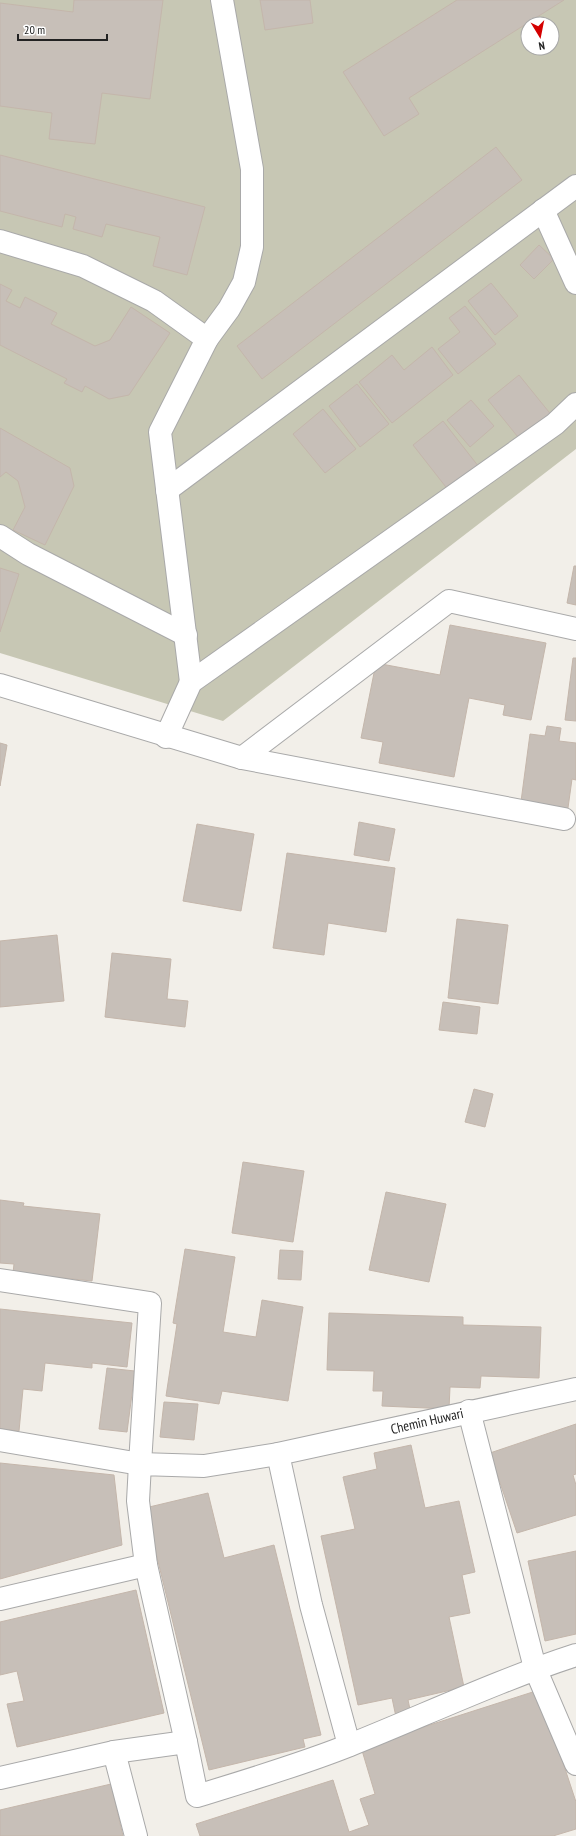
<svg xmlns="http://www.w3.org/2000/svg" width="576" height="1836" viewBox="0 0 576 1836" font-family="'PT Sans Narrow',sans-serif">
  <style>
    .construction { fill: #c7c7b4; fill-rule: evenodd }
    .building { fill: #c7bfb8; stroke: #c4b6ab }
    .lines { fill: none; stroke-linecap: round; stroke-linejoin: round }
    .street-casing { stroke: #a9a9a9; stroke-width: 24 }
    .street { stroke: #fff; stroke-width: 22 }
    .labels { text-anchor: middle; stroke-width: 3.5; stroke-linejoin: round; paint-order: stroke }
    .street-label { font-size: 14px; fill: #222; stroke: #fff }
  </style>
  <rect width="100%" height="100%" fill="#f2efe9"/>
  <path class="construction" d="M0,0H576V449L223,721L0,653ZM528,24H552V48H528Z"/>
  <g class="building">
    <path d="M74,0H163L150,99L102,93L95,144L49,139L52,113L0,106V3L73,12Z"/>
    <path d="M260,0H310L313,23L265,30Z"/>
    <path d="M457,0H564L409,98L419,114L384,136L343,72Z"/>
    <path d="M496,147L522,180L262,379L237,346Z"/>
    <path d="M0,155L205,207L187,275L153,266L160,237L106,224L102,237L73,229L76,217L65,214L62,227L0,211Z"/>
    <path d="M539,245L554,259L534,279L520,265Z"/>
    <path d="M491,283L518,316L495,335L468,301Z"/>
    <path d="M0,284L12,290L6,301L20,308L25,297L57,313L51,324L95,346L110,340L131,307L170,333L129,395L109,399L85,386L82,392L64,383L67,379L0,345Z"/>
    <path d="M465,306L496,344L458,374L438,349L460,332L449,318Z"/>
    <path d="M432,347L453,375L392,423L359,382L392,355L404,370Z"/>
    <path d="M519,375L553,417L522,442L488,400Z"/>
    <path d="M357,384L389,424L360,447L329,406Z"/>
    <path d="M471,400L494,426L470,447L447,420Z"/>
    <path d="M323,409L356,449L325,473L293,434Z"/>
    <path d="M443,421L479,467L449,491L413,445Z"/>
    <path d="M0,428L70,468L74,486L45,545L13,530L25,507L18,481L6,472L0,477Z"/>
    <path d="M574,566H576V605L567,603Z"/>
    <path d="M0,568L19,574L0,632Z"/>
    <path d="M450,625L546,643L531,720L503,715L505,705L469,698L454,777L379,763L383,742L361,738L376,663L440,675Z"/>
    <path d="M573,658H576V721L565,720Z"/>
    <path d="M547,726L561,728L559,741L576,743V780L572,779L567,815L520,809L530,734L545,736Z"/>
    <path d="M0,743L7,745L0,786Z"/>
    <path d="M359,822L395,829L389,861L354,855Z"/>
    <path d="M197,824L254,834L241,911L183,901Z"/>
    <path d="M287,853L395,868L386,932L328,923L324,955L273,948Z"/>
    <path d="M457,919L508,925L498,1004L448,998Z"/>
    <path d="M57,935L64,1001L0,1007V941Z"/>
    <path d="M112,953L171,959L167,999L188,1001L185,1027L105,1017Z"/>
    <path d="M443,1002L480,1007L477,1034L439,1030Z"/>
    <path d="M474,1089L493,1094L485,1127L465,1122Z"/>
    <path d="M243,1162L304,1171L293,1242L232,1233Z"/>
    <path d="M386,1192L446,1204L429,1282L369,1270Z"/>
    <path d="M0,1200L24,1203L23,1206L100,1214L92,1281L13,1273L14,1264L0,1263Z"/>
    <path d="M185,1249L235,1257L223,1332L256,1337L262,1300L303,1307L288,1401L222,1391L219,1404L166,1396L177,1324L173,1323Z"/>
    <path d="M280,1250L303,1251L301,1280L278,1279Z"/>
    <path d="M0,1309L132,1323L127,1367L92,1363V1368L45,1363L42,1391L23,1389L19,1431L0,1429Z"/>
    <path d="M329,1313L463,1317V1325L541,1327L539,1378L481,1376L480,1388L450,1387L449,1409L382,1406L383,1391H373L374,1371L327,1370Z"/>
    <path d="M107,1368L135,1371L127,1432L99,1429Z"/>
    <path d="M164,1402L198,1404L194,1440L160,1437Z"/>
    <path d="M576,1424V1474L573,1475L576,1485V1515L517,1533L490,1453Z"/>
    <path d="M411,1445L425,1508L459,1501L475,1572L462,1575L470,1613L449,1617L464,1687L408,1700L411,1714L396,1717L392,1698L358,1705L321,1536L355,1529L343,1477L377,1469L374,1453Z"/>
    <path d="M0,1463L114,1475L122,1545L0,1579Z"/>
    <path d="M208,1493L224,1558L274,1545L321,1735L303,1739L305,1747L209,1770L145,1508Z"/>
    <path d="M576,1551V1634L545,1641L528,1561Z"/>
    <path d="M136,1590L164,1713L17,1747L7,1704L24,1701L17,1671L0,1675V1622Z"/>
    <path d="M539,1690L576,1802V1829L553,1836H200L196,1824L333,1780L349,1832L369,1825L360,1799L375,1794L361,1747Z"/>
    <path d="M111,1784L123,1836H0V1810Z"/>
  </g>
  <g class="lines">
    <g class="street-casing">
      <g id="street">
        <path d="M543,210L576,283"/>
        <path d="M0,241L83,266L154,301L207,339"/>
        <path d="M167,490L576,186"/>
        <path d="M0,536L28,554L186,635"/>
        <path d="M191,682L160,432L207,339L229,309L244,282L252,247V169L222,0"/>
        <path d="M0,685L242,758L564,819"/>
        <path d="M166,737L191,682L555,424L576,404"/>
        <path d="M242,758L449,601L576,629"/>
        <path d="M0,1280L150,1303L140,1464L0,1440"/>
        <path d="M469,1411L535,1668L576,1764"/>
        <path d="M278,1454L311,1605L349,1745"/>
        <path d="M0,1599L146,1565"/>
        <path d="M186,1742L146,1565L138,1501L140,1464L204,1466L278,1454L576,1389"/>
        <path d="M114,1752L186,1742L197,1796C249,1780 300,1765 350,1745C425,1715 499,1680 576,1655"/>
        <path d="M0,1778L114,1752L136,1836"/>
      </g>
    </g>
    <use href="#street" class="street"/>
  </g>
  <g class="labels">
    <g class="street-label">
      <text transform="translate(427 1421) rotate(-13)" y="5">Chemin Huwari</text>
    </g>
  </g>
  <g transform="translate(540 36) rotate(170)"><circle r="19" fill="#ffffff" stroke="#a7a7a7"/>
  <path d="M0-3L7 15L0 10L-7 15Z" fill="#d40000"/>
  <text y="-6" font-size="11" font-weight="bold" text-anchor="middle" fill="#222222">N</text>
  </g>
  <path d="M18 34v6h89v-6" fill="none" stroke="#222222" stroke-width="2"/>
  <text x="24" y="34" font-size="12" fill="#222222" stroke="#ffffff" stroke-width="3" paint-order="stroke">20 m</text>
</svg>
